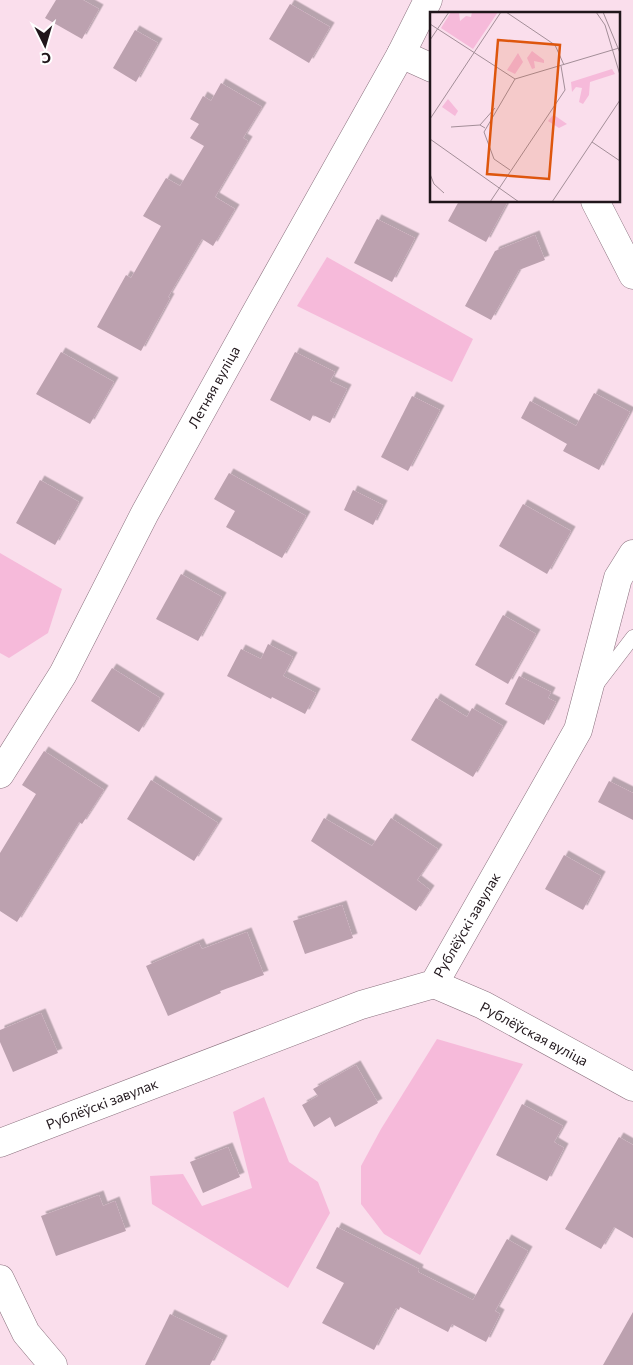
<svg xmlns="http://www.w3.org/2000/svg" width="633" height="1365" viewBox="0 0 633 1365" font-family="Commissioner,sans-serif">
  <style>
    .green { fill: #f6bada }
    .building { fill: #bca1af; filter: url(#shadow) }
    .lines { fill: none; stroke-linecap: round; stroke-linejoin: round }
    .lane-casing { stroke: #8a717e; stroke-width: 15 }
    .street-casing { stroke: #8a717e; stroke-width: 29 }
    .lane { stroke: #fff; stroke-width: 14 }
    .street { stroke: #fff; stroke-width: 28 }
    .labels { text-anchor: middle; stroke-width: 4; stroke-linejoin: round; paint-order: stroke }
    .street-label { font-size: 14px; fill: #20161b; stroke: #fff }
    .inset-road { fill: none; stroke: #a38e98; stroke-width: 1 }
    .view { fill: #de560d; fill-opacity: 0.15; stroke: #de560d; stroke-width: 2.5 }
    .inset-edge { fill: none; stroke: #20161b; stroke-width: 2.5 }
  </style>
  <defs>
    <filter id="shadow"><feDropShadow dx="4.5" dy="-4.5" stdDeviation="0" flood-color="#0004"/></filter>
  </defs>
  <rect width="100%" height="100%" fill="#fadeec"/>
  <g class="green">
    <path d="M327,257L473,339L452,382L297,306Z"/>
    <path d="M0,553L62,589L48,633L9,658L0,653Z"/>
    <path d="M437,1039L523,1064L420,1255L384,1234L361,1204V1166L381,1129Z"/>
    <path d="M264,1097L289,1162L318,1182L330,1213L288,1288L152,1204L150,1176L183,1174L202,1206L252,1188L233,1112Z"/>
  </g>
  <g class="building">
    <path d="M56,0H83L99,9L82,39L45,18Z"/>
    <path d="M290,4L330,27L309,63L269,39Z"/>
    <path d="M135,30L158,43L136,82L113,68Z"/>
    <path d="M221,83L262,107L243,138L248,141L215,197L235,209L213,246L202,239L168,297L170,298L141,351L97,327L126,275L131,278L161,226L143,216L166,178L180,186L204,146L190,138L199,124L190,119L203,96L211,101Z"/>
    <path d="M459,201H508L486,242L448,221Z"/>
    <path d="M377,219L415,238L392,282L354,263Z"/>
    <path d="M535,235L545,260L519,270L491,320L465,306L495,251Z"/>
    <path d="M61,352L114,382L90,424L36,394Z"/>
    <path d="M295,352L335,372L330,381L347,389L330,423L313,415L310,421L270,400Z"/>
    <path d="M594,393L630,412L599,470L563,451L567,444L521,418L530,401L576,426Z"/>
    <path d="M412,396L440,410L408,471L381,457Z"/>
    <path d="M229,473L306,516L282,558L226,527L235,511L214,499Z"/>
    <path d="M40,480L79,502L55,545L16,523Z"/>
    <path d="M353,490L383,505L373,525L344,510Z"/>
    <path d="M523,504L571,531L547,574L499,546Z"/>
    <path d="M181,574L222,597L198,641L156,619Z"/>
    <path d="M503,615L536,634L508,684L475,665Z"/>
    <path d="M268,644L293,657L283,676L316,693L305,714L272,697L271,699L227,676L241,649L261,659Z"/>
    <path d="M112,668L160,698L139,732L91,701Z"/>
    <path d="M519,676L551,692L548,698L556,702L544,725L505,704Z"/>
    <path d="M436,698L467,717L472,708L503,726L473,777L411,740Z"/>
    <path d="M44,751L104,790L82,824L79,822L17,922L0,911V853L36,794L22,785Z"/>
    <path d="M151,780L218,823L194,861L127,819Z"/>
    <path d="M609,781L633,793V820L598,802Z"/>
    <path d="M324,818L372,846L391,818L438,849L417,880L430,890L416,911L311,841Z"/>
    <path d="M564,855L601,876L583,910L545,889Z"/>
    <path d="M342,905L353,938L305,954L293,921Z"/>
    <path d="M247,932L264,975L220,991L221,993L168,1016L146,966L199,943L202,949Z"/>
    <path d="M41,1013L58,1053L13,1072L0,1042V1030Z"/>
    <path d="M356,1065L378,1103L335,1127L330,1117L314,1127L302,1105L318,1096L313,1089Z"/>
    <path d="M522,1104L563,1126L554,1142L564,1148L547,1181L496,1155Z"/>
    <path d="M619,1137L633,1145V1238L614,1227L601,1249L565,1229Z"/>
    <path d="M228,1147L240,1177L203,1193L190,1162Z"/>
    <path d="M99,1195L103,1206L115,1201L126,1231L56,1256L41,1216Z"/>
    <path d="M337,1227L419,1269L418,1272L473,1300L507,1239L528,1251L495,1311L500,1314L486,1342L452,1324L448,1332L400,1307L399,1310L396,1308L374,1350L322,1323L344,1283L316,1268Z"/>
    <path d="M633,1312V1365H603Z"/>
    <path d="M170,1314L223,1340L210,1365H145Z"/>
  </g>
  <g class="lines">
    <g class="lane-casing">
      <path id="lane" d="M597,684L633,637"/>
    </g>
    <g class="street-casing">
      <g id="street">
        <path d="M401,54L432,68"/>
        <path d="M595,201L633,275"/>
        <path d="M0,774L63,674L145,513L254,316L401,54L428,0"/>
        <path d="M434,984L483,1005L633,1087"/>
        <path d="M0,1143L361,1005L434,984L578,730L618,578L633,554"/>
        <path d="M0,1279L26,1333L53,1365"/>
      </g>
    </g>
    <use href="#lane" class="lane"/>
    <use href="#street" class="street"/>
  </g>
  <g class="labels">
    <g class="street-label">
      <text transform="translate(214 387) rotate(-61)" y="5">Летняя вуліца</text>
      <text transform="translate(467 925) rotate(-60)" y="5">Рублёўскі завулак</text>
      <text transform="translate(534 1034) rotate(28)" y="5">Рублёўская вуліца</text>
      <text transform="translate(102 1104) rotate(-21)" y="5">Рублёўскі завулак</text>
    </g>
  </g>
  <g transform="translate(430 12)">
    <rect width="190" height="190" fill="#fadeec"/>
    <path d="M21,0H29L30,9L36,4L41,5L42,0H68L43,37L11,16ZM102,39L114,48V51L104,49L105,56L102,57L97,46ZM88,41L93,50L85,62L77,58ZM182,57L185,62L160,70L159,83L153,92L149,90L152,76L146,75L142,80L141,70ZM18,87L28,99L25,104L12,95ZM123,103H124L137,112L129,116L118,109Z" fill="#f6bada"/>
    <path class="inset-road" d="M76,0L125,33L134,53M166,0L175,13L190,63M173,0L190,41M0,12L85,67M0,28L19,0M0,107L71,0M50,113L65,96M21,115L50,113L55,116M0,127L89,190M162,130L190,149M80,158L64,147L54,120L85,67L189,36M0,162L4,172L14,181M60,190L135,78L131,54M122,190L190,88"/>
    <path class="view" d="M68,28L130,33L119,167L57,162Z"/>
    <rect width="190" height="190" class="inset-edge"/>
  </g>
  <g transform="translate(45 45) rotate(175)" stroke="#ffffff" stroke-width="4" paint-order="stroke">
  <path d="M0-4L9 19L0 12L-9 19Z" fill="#20161b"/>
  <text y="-8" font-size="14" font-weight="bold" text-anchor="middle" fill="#20161b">С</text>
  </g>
</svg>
